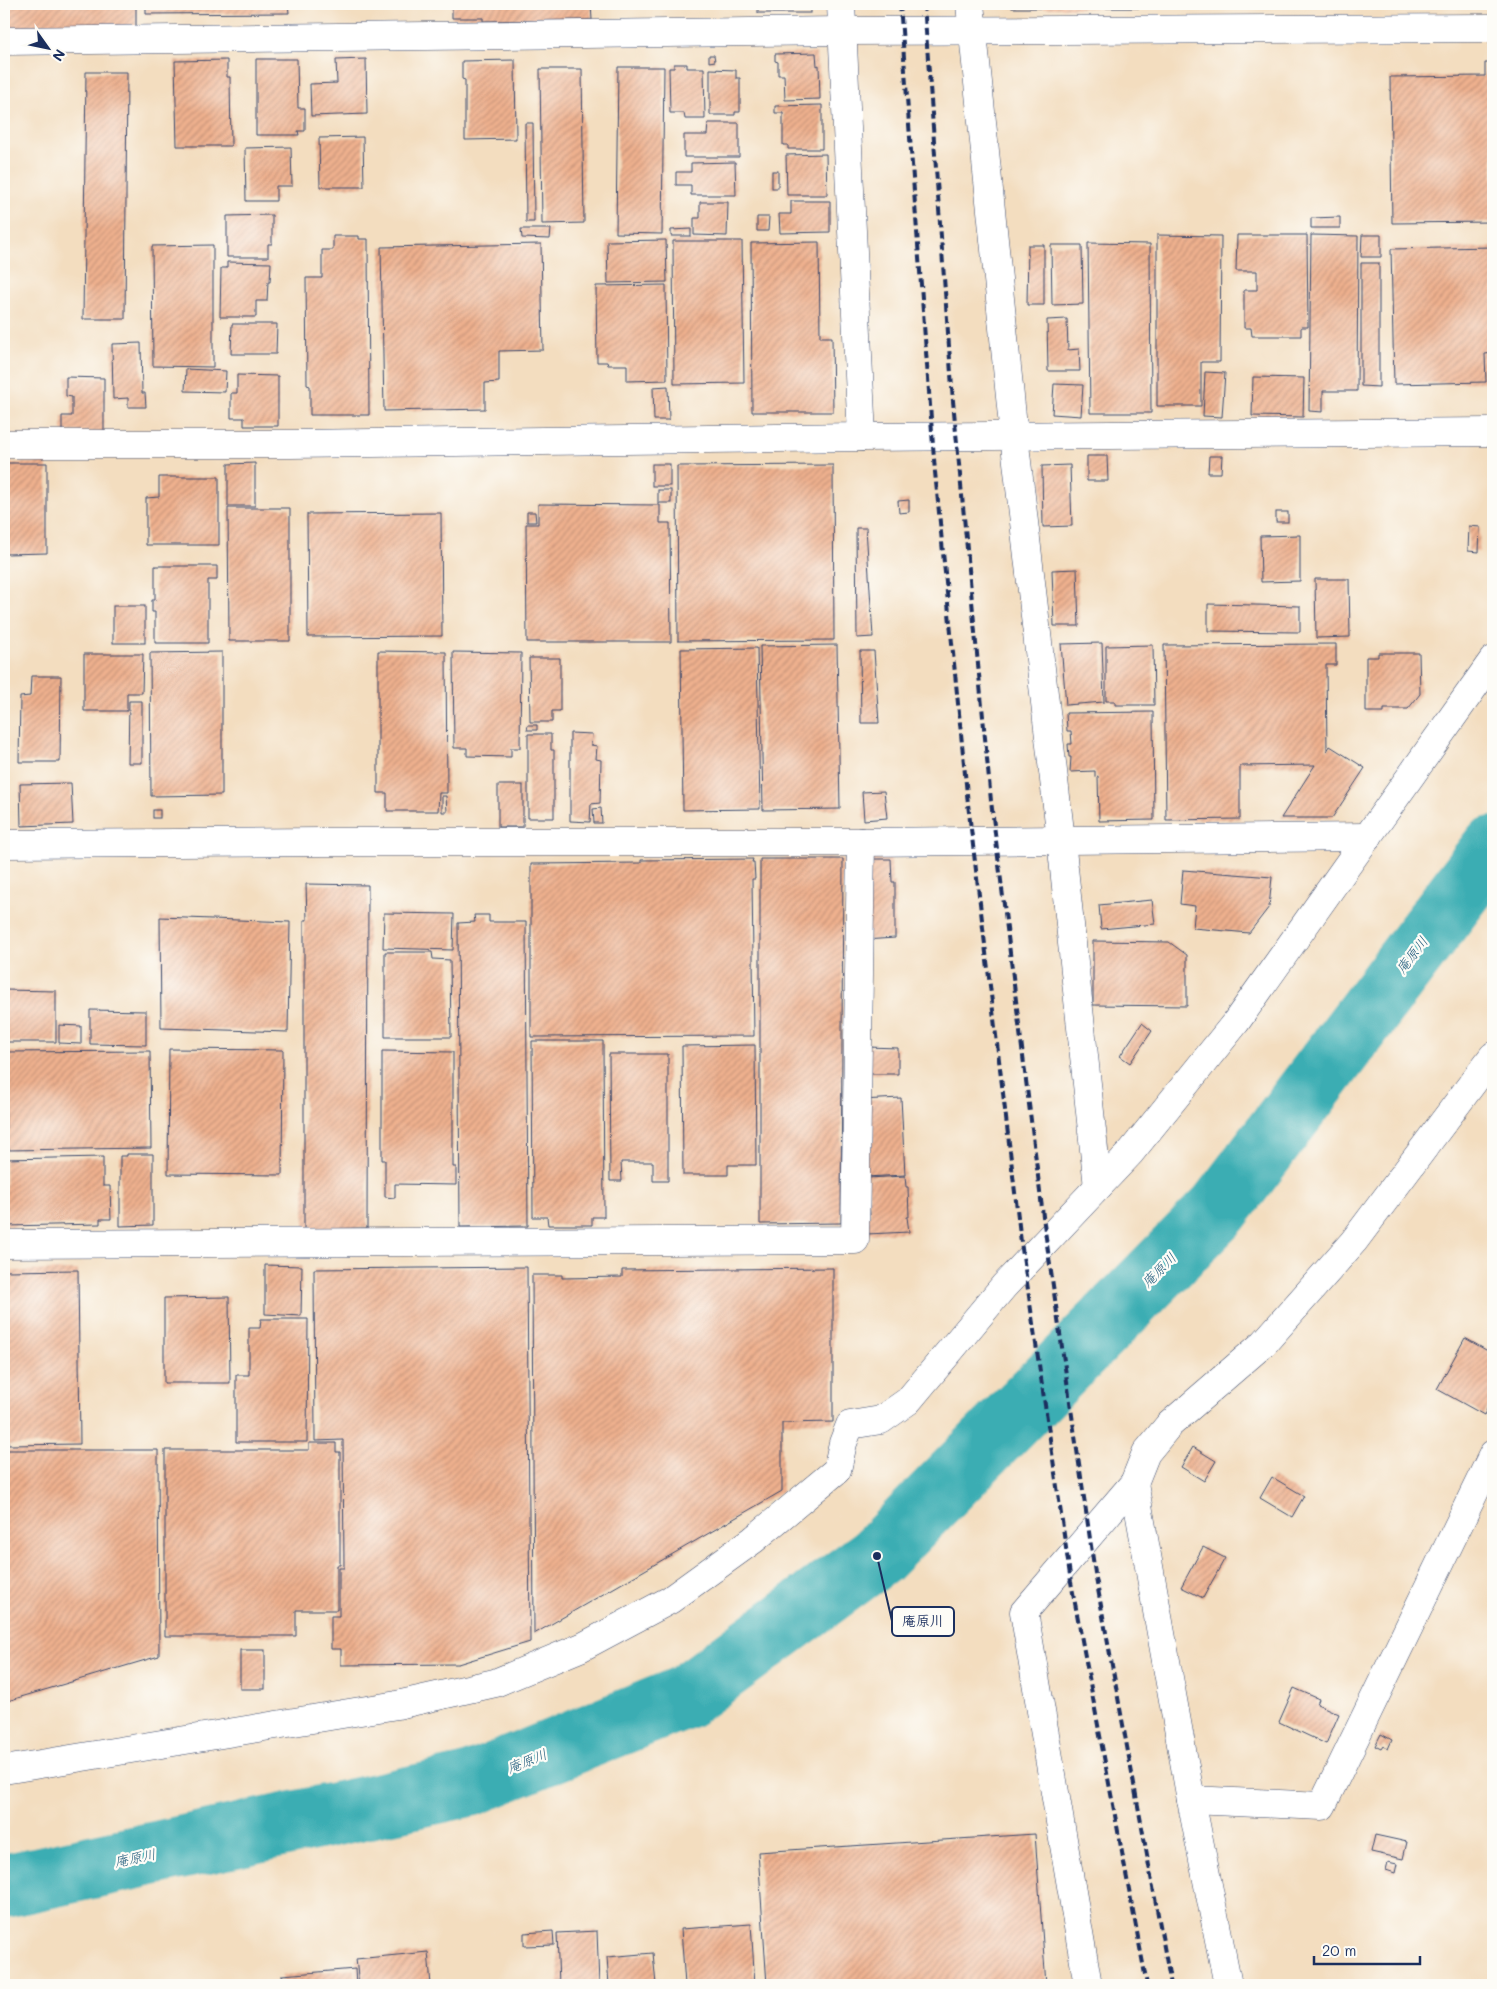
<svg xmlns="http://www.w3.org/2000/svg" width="1497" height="1989" viewBox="0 0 1497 1989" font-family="Mali,'Klee One',sans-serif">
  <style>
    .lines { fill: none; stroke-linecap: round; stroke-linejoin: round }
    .river { stroke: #3badb3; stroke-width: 64 }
    .building { fill: url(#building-hatch) }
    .street-casing { stroke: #3b496d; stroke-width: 29 }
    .street { stroke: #fff; stroke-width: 28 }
    .rail { stroke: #1b2f5e; stroke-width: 4; stroke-dasharray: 8 4; stroke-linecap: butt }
    .labels { text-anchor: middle; stroke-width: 4.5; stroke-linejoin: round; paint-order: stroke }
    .water-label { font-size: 14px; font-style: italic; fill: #286180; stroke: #fdfcf7 }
    .leader { fill: none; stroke: #1b2f5e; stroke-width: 2 }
    .callout-dot { fill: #1b2f5e; stroke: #fdfcf7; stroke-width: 2 }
    .callout { fill: #fdfcf7; stroke: #1b2f5e; stroke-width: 2 }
    .callout-label { font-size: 14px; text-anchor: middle; font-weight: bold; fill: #1b2f5e }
  </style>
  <defs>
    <pattern id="building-hatch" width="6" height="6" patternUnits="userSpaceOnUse" patternTransform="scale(1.25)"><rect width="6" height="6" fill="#efb18e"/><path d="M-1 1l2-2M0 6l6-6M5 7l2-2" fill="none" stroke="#c19077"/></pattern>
  </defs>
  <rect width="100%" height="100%" fill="#fdfcf7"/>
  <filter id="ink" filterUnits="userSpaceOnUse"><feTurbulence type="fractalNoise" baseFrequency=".02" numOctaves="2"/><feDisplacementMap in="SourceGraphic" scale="10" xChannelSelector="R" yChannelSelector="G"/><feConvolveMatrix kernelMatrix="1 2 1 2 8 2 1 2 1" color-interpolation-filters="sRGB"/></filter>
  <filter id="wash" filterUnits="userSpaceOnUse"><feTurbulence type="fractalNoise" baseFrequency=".0096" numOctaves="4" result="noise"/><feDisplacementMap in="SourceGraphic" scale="20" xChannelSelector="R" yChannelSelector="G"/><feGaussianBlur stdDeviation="1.12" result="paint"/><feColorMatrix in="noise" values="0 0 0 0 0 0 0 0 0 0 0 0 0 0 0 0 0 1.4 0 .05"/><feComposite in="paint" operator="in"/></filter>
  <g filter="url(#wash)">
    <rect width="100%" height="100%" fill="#f3ddbf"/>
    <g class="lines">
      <path class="river" d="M4,1886L469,1785L685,1697L877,1556L1219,1209L1493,848"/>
    </g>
    <g id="blocks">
      <g class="building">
        <path d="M4,4H136V29L4,30Z"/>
        <path d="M146,4H288L289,13L146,14Z"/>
        <path d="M452,4H591L592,20L483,21V18H452Z"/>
        <rect x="758" y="4" width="52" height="9"/>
        <rect x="1012" y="4" width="139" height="4"/>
        <path d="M816,53L817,66L819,65L820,99L785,100L784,75H778V62L775,61V54Z"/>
        <path d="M709,55H714L715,61L709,62Z"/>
        <path d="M256,59H297L298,108H305V131H298L299,135H256Z"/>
        <path d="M366,59L367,114L311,116L310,84L337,83L336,60Z"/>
        <path d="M227,60V77H230L231,146H177L175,61Z"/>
        <path d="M515,60L516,139L465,140V80L462,79V61Z"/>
        <path d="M1485,63H1493V222L1392,223L1390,77L1485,76Z"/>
        <path d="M674,64H687V68H704L705,119H685L684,113H670L669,68H674Z"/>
        <path d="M618,67H664L662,234L616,233Z"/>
        <path d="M540,69H582L584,223L542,224Z"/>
        <path d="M710,69L736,70V78H740V112H735V115H710Z"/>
        <path d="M86,72H127L125,319H83Z"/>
        <path d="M822,105V149H788V145H783V113H775V106Z"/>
        <path d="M525,123H533L534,222H526Z"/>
        <path d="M708,123H739V157H684V135H707Z"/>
        <path d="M363,137L364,187H320L319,138Z"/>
        <path d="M291,147L292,186H276V201H246L245,148Z"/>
        <path d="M826,154L827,195H787L786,155Z"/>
        <path d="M735,162L736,195H691V185H676V172H691V163Z"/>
        <rect x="772" y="171" width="6" height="17"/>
        <path d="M791,201H830V232L780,233L779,214H791Z"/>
        <path d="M700,202H728L727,236L694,235V218H700Z"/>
        <path d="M272,215V244H268V257H227V216Z"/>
        <path d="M757,217H769L768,231H757Z"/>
        <path d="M1340,217V228H1311V218Z"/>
        <path d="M521,229H551L550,239L522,238Z"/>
        <path d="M691,229V236H671V230Z"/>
        <path d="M1157,235L1221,236L1220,362H1201V406H1157Z"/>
        <path d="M1237,235H1307L1308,327H1301V336H1252L1251,328H1244V290H1257V271H1236Z"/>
        <path d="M1311,235L1358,236L1357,391H1323V412L1309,411Z"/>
        <path d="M1362,235H1381V257H1361Z"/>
        <path d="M333,236H359V239H368L369,415H310V386L307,385L306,278H322V250H333Z"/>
        <path d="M666,240L667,282L608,283L607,241Z"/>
        <path d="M673,241H742L744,383L674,384Z"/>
        <path d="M819,242L820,337H832L833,412H752L751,243Z"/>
        <path d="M1088,243L1150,244L1151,413H1090Z"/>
        <path d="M541,244L543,350L499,351V382L485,383V409L384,411L381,247Z"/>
        <path d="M213,245V367L153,366L152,246Z"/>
        <path d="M1028,245H1044V305H1027Z"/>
        <path d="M1051,245H1082L1083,304L1052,305Z"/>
        <path d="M1493,247V353L1485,354L1486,382L1394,384L1391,249Z"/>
        <path d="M227,262L271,263L270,282H268L267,301H256V317H220L221,268H227Z"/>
        <path d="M1361,263H1379V387L1361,386Z"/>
        <path d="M666,285L667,380L627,381V365H608L607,362H597L596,286Z"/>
        <path d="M1067,319L1068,350L1079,349L1080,371H1048L1047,320Z"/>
        <path d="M232,324H277L276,354H231Z"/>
        <path d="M141,343L142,393H145L146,407H128V398L113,399L112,344Z"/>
        <path d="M186,369L226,371L225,392L185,391Z"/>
        <path d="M1205,372L1225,373L1222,417L1203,416Z"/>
        <path d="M237,375L278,376V426H244V418H231V393H237Z"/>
        <path d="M66,377L104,378V432L62,431V416H72V397L66,396Z"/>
        <path d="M1253,377L1304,378L1303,417L1252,416Z"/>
        <path d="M1054,384L1083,385L1081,416L1052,414Z"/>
        <path d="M668,386L669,420H654L653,387Z"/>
        <path d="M1087,456H1107L1108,481H1087Z"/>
        <path d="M1209,456H1222L1221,473H1208Z"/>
        <path d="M4,463H47V553L6,554V520H4Z"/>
        <path d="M255,463V506H228V464Z"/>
        <rect x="652" y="464" width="18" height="22"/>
        <path d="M833,465L834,640L678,641L677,466Z"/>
        <path d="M1070,465L1072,526L1043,527L1042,466Z"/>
        <path d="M159,477H219V545H146V498L159,497Z"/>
        <rect x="658" y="490" width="13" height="13"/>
        <path d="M909,500V512L899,513L898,501Z"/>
        <path d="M538,504L660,505V523H670L671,642H527L526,524H538Z"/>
        <path d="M228,508H290V641H229Z"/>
        <path d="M527,512H535L536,522H527Z"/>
        <rect x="1276" y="512" width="12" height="10"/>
        <path d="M441,513L442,636L308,637L307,514Z"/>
        <path d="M1469,526L1480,527L1479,552L1468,551Z"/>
        <path d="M856,528H866L873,637L857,638Z"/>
        <path d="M1300,535V581L1261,582L1260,536Z"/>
        <path d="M155,566H217V580H208V643H155V612H152V600H155Z"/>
        <path d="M1077,569L1079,626H1054L1052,570Z"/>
        <rect x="4" y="578" width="2" height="69"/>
        <path d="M1315,579H1349L1350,637L1316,638Z"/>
        <path d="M1208,604L1300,606V632L1208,631Z"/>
        <rect x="113" y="606" width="32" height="37"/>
        <path d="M1102,643L1104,702L1066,705L1061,644Z"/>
        <path d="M1336,644V665H1326L1327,751L1330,746L1365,768L1332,818H1281L1315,765L1240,766V819L1166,820L1164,645Z"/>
        <path d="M837,645L840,809L763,810L760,646Z"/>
        <path d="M1153,645L1154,705H1115V701H1106V646Z"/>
        <path d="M757,648L760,809L683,810L681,649Z"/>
        <path d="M378,651L446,652L447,793H439L438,811H387V793H378Z"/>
        <path d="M860,651H874L879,723H861Z"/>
        <path d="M222,652V795L151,796L150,653Z"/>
        <path d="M453,652L521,653L520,748H511V757L467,756V748H454Z"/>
        <path d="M1378,653H1419L1420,694L1408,709H1384V712H1366V657H1378Z"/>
        <path d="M84,654H143L142,693H127V711H84Z"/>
        <path d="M529,658H560V711H552V722H530Z"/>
        <path d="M31,676H61L60,762H19L20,697L30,696Z"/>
        <path d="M129,701H142V763H128Z"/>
        <path d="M1153,712L1154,820L1099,821L1098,776L1095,777V771L1070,772L1071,757H1069L1068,744H1072L1071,731H1067L1066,713Z"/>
        <path d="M528,725H537V730H527Z"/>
        <path d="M570,733L592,734L591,745L597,746L596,759L601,760L600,803L591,804L590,822L570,821Z"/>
        <path d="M528,734H551V750H554V818H528Z"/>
        <path d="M71,783L73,824L21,826L20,784Z"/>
        <rect x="498" y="785" width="25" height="42"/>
        <path d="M884,791L887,818L864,820L862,792Z"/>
        <path d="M442,796H446L447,812H442Z"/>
        <path d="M601,808L602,823H594L593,809Z"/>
        <rect x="153" y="810" width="7" height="8"/>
        <path d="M753,859L752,862H754L755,879H752L754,1036L531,1037V864L641,863V860Z"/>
        <path d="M760,859H843L841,1223L760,1224Z"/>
        <path d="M864,859H891L892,882H895V938L864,940Z"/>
        <path d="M1183,870L1272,877L1269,907L1249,933L1193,928L1195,906L1180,904Z"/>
        <path d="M306,884L368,885L367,1228L304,1229V920H307Z"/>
        <path d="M1152,900L1155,924L1101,929L1099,905Z"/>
        <path d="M384,913L454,914L453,950L383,948Z"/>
        <path d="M474,915H489V922H526L528,1226L460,1227L458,923L475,922Z"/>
        <path d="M160,917L290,922L288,1032L161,1028Z"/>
        <path d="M1093,941L1169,942L1187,955V1006L1093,1005Z"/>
        <path d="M385,952H432L433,959L450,960L451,1037H385Z"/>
        <path d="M4,990L56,991V1042H4Z"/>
        <path d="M90,1010L146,1011V1045L90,1044Z"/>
        <path d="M1142,1023L1152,1031L1130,1063L1120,1056Z"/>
        <path d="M59,1025L81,1026V1044L59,1043Z"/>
        <path d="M532,1041H603L604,1217H592V1225H548L547,1217H533Z"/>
        <path d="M755,1045L756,1165H728V1175H683L682,1046Z"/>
        <path d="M867,1047L898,1048V1074H866Z"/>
        <path d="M169,1049L283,1050L282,1175L168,1174Z"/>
        <path d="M150,1051L151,1148L6,1150L5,1052Z"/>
        <path d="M382,1051L453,1052V1167H456V1185L395,1184V1198L385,1197V1160H382Z"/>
        <path d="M609,1054H668V1181H653V1162H621L622,1181H610Z"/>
        <path d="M901,1098L905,1175L864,1177L860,1100Z"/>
        <path d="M127,1154H153V1225L120,1226V1156H127Z"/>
        <path d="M103,1157V1186H110L111,1219H100V1224L6,1226L5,1159Z"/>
        <path d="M905,1176L906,1187H908L909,1217H907L909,1232L867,1234L866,1215H870L868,1178Z"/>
        <path d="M265,1265L302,1266L301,1316L265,1314Z"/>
        <path d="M527,1267L530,1642L458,1664L341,1665V1649H331V1616H339V1568H344L343,1440L315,1441L314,1269Z"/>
        <path d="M833,1268V1422L782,1423V1491L534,1634L532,1275H562V1278L622,1277V1270Z"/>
        <path d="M78,1270L80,1444L8,1445L6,1271Z"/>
        <path d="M229,1297L230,1383H164V1298Z"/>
        <path d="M261,1319H308L307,1442H236V1375H249V1328H260Z"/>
        <path d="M1465,1338L1493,1354V1397L1484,1415L1437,1389Z"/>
        <path d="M309,1443H336V1452H340V1565H337V1610H296V1636H165V1450H309Z"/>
        <path d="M1193,1447L1216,1461L1204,1481L1181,1467Z"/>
        <path d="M4,1450H158L159,1656L4,1702Z"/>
        <path d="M1272,1477L1304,1496L1292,1517L1260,1498Z"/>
        <path d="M1203,1547L1225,1558L1203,1598L1181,1587Z"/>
        <rect x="240" y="1650" width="25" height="39"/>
        <path d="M1294,1688L1319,1699L1317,1704L1339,1714L1326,1744L1279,1722Z"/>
        <path d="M1381,1734L1392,1740L1388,1749L1383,1746L1381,1749L1375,1746Z"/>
        <path d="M1035,1834L1046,1985H767L758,1852Z"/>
        <path d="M1375,1835L1407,1842L1403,1859L1371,1852Z"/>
        <path d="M1388,1862L1397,1864L1395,1873L1386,1870Z"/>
        <path d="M751,1924L755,1985H685L681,1929Z"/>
        <path d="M553,1931L554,1945L524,1946V1933Z"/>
        <path d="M597,1931L599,1985H559L557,1933Z"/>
        <path d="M428,1952L431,1985H359L356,1959Z"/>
        <path d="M653,1953L656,1985H609L607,1957Z"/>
        <path d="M355,1969L356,1985H283L282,1975Z"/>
      </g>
    </g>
  </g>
  <g filter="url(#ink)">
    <use href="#blocks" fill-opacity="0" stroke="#3b496d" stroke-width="1"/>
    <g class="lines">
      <g class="street-casing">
        <g id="street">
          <path d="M970,4L1014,436L1061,840L1098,1187"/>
          <path d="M4,41L843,31L1493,28"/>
          <path d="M862,437L1493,432"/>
          <path d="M4,444H291L862,437L841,4"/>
          <path d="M861,842L1368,837"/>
          <path d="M4,844L324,842H861L855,1240L4,1244"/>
          <path d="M1134,1483L1146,1453L1169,1425L1264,1343L1354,1241L1493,1056"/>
          <path d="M4,1770L397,1705L495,1683L582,1647L670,1600L753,1540L837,1470L843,1443L850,1425L881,1420L908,1401L1004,1286L1131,1152L1236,1022L1493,660"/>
          <path d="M1191,1800L1322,1806L1493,1454"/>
          <path d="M1088,1985L1024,1612L1134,1483L1191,1800L1228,1985"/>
        </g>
      </g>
      <use href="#street" class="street"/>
      <g class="rail">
        <path d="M900,4L935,472L968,804L1021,1242L1071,1582L1147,1985"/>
        <path d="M924,4L953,401L991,801L1044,1224L1095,1573L1171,1985"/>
      </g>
    </g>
  </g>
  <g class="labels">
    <g class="water-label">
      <text transform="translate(1412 955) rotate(-53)" y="5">庵原川</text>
      <text transform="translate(1159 1270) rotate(-46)" y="5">庵原川</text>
      <text transform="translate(527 1761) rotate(-22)" y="5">庵原川</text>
      <text transform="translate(135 1858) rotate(-12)" y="5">庵原川</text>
    </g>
  </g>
  <path class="leader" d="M877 1556L892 1621"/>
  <circle class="callout-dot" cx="877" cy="1556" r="5"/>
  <rect class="callout" x="892" y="1607" width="62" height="29" rx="5"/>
  <g class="callout-label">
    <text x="923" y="1626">庵原川</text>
  </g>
  <rect width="1497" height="1989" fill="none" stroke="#fdfcf7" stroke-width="20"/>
  <g transform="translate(48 48) rotate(123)" stroke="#fdfcf7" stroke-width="4" paint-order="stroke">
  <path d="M0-4L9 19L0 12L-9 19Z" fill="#1b2f5e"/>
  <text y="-8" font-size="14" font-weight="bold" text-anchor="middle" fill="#1b2f5e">N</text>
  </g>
  <path d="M1314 1956v8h106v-8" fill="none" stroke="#1b2f5e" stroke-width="2.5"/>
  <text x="1322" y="1956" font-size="15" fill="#1b2f5e" stroke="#fdfcf7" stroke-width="4" paint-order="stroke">20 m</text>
</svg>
